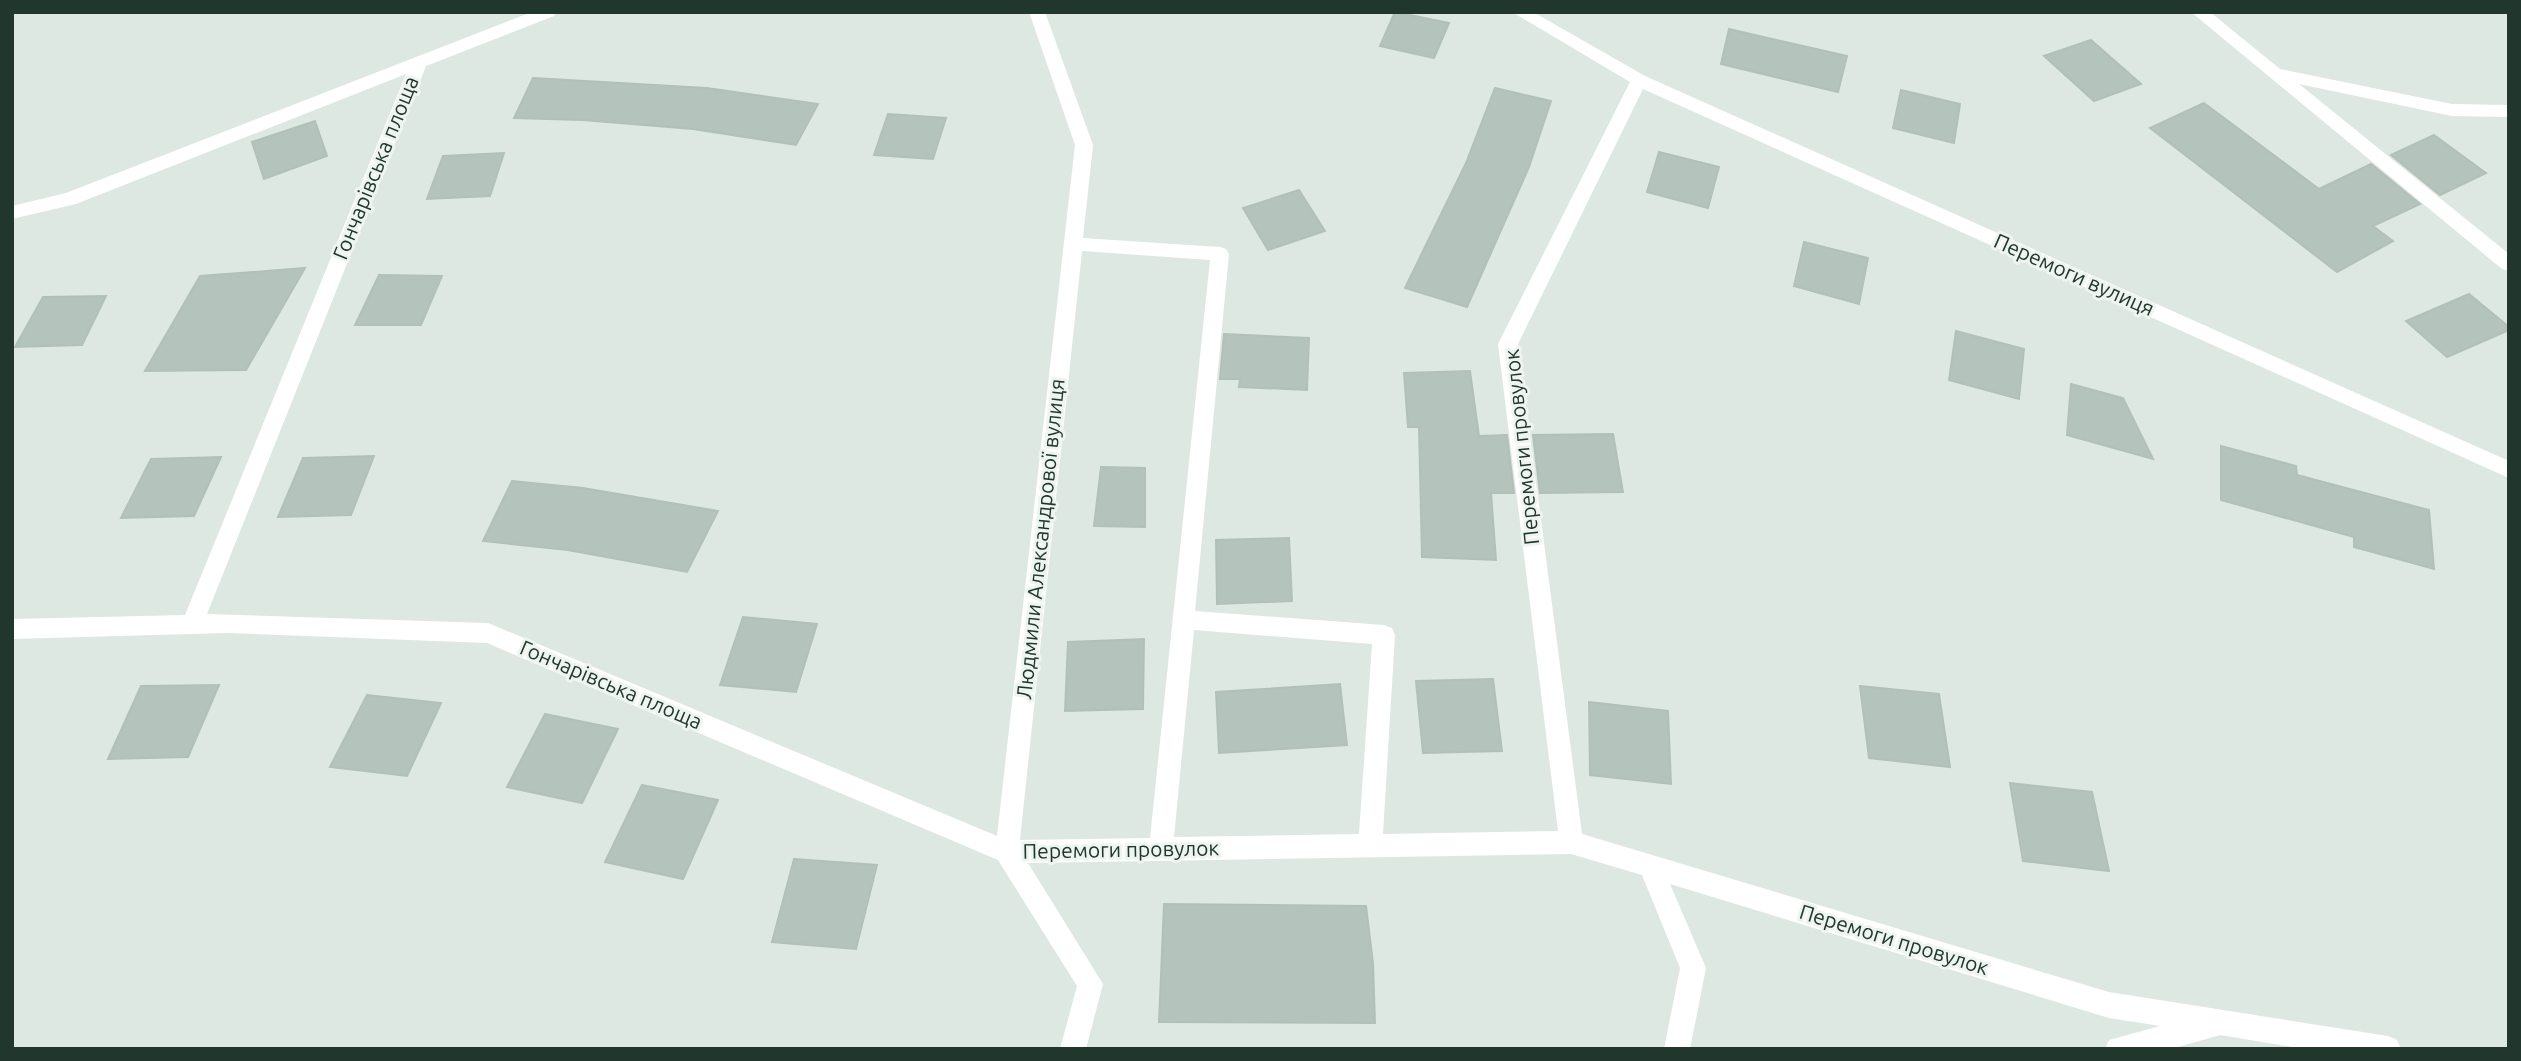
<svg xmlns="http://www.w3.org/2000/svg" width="2521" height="1061" viewBox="0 0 2521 1061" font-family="Ubuntu,sans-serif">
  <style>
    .building { fill: #b4c3bb; stroke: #b1c1b8; stroke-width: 2 }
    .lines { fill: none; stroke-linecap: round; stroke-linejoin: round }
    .minor { fill: #fff; fill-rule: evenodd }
    .labels { text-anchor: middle; stroke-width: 6; stroke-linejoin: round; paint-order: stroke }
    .street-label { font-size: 21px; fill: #21362d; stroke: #eef5f0 }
  </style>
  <rect width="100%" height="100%" fill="#dee8e2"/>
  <g class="building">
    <path d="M1395,12L1449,23L1434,58L1380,46Z"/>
    <path d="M1729,29L1847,56L1838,92L1721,64Z"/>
    <path d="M2091,40L2141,84L2094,101L2044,56Z"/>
    <path d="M533,78L707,88L818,104L796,145L693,129L582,120L514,118Z"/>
    <path d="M1495,88L1551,101L1529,167L1467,307L1405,288L1466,163Z"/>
    <path d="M1901,90L1960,104L1954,143L1893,128Z"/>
    <path d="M2204,103L2319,189L2371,164L2420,204L2373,226L2393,241L2337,272L2150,128Z"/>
    <path d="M888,114L946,118L933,159L874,155Z"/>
    <path d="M315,121L327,156L264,179L252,142Z"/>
    <path d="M2434,135L2486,173L2440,195L2391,155Z"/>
    <path d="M1659,152L1719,167L1708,208L1647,192Z"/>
    <path d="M504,153L490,196L427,199L443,156Z"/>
    <path d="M1299,190L1325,231L1268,250L1243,208Z"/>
    <path d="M1804,242L1868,258L1859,304L1794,286Z"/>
    <path d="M305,268L246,370L145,371L200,276Z"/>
    <path d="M379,275L442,276L421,325H355Z"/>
    <path d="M2469,294L2509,327V330L2447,357L2406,321Z"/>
    <path d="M106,296L82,345L15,347L43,297Z"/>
    <path d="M1956,331L2024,349L2019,399L1949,380Z"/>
    <path d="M1224,334L1309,338L1307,390L1239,387L1240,379H1220Z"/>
    <path d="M1470,371L1479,436L1507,435L1514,493H1491L1496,560L1422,557L1419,427H1408L1404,373Z"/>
    <path d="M2071,384L2123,398L2153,459L2067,435Z"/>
    <path d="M1613,434L1623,492L1540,493L1533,435Z"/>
    <path d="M2221,446L2296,466L2297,475L2429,510L2434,569L2354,547V537L2221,500Z"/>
    <path d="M374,456L351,515L278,517L303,458Z"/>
    <path d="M221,457L194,516L121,518L151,459Z"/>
    <path d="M1101,467L1145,468V527L1094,526Z"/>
    <path d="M512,481L583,488L718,511L687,572L568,550L483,541Z"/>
    <path d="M1289,538L1292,601L1217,604L1216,540Z"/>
    <path d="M743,617L817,624L796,692L720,685Z"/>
    <path d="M1144,639L1143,709L1065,711L1068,642Z"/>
    <path d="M1493,679L1502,751L1423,753L1416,681Z"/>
    <path d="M1340,684L1347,745L1219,753L1216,692Z"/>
    <path d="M219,685L188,757L108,759L141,686Z"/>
    <path d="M1860,686L1939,694L1950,767L1869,758Z"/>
    <path d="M367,695L441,703L407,776L330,767Z"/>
    <path d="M1589,702L1668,711L1671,784L1590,775Z"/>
    <path d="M545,714L618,729L582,803L507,787Z"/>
    <path d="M2010,783L2092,792L2109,871L2023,861Z"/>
    <path d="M642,785L718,800L683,879L605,862Z"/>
    <path d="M794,859L877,865L856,949L772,942Z"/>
    <path d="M1164,904L1366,906L1373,963L1375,1023L1159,1022Z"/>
  </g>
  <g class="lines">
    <g class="minor">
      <path d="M532,12H556L554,16L426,66L207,614L488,623L997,836L1075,145L1029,12H1045L1093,145L1083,238L1220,247L1226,249L1229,254L1195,611L1384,625L1392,628L1395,635L1383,834L1558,831L1498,344L1630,82L1512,12H1533L1645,76L2509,461V478L1643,89L1518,344L1582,834L2109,992L2388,1036L2397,1040L2401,1049H2305L2220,1035L2171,1049H2105L2109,1040L2160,1026L2109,1018L1670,884L1706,968L1690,1049H1664L1680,968L1642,875L1571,854L1028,863L1103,984L1086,1049H1060L1077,986L998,860L487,643L228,633L12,639V619L185,615L406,74L76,204L12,219V206L66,193ZM1082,251L1210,260L1150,838L1020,840ZM1194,630L1372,644L1359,834L1174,837Z"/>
      <path d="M2191,12H2210L2280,69L2452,104L2509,105V117L2452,116L2299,84L2509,254V271L2502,269Z"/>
    </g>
  </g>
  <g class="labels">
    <g class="street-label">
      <text transform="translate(376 168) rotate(-68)" y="7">Гончарівська площа</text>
      <text transform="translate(2074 275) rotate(24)" y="7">Перемоги вулиця</text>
      <text transform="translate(1522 447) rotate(-96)" y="7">Перемоги провулок</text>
      <text transform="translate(1041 539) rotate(-84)" y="7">Людмили Александрової вулиця</text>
      <text transform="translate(611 685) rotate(23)" y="7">Гончарівська площа</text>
      <text transform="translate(1121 850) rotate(-1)" y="7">Перемоги провулок</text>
      <text transform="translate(1894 940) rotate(17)" y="7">Перемоги провулок</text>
    </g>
  </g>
  <rect width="2521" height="1061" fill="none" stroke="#21362d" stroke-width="28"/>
</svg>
